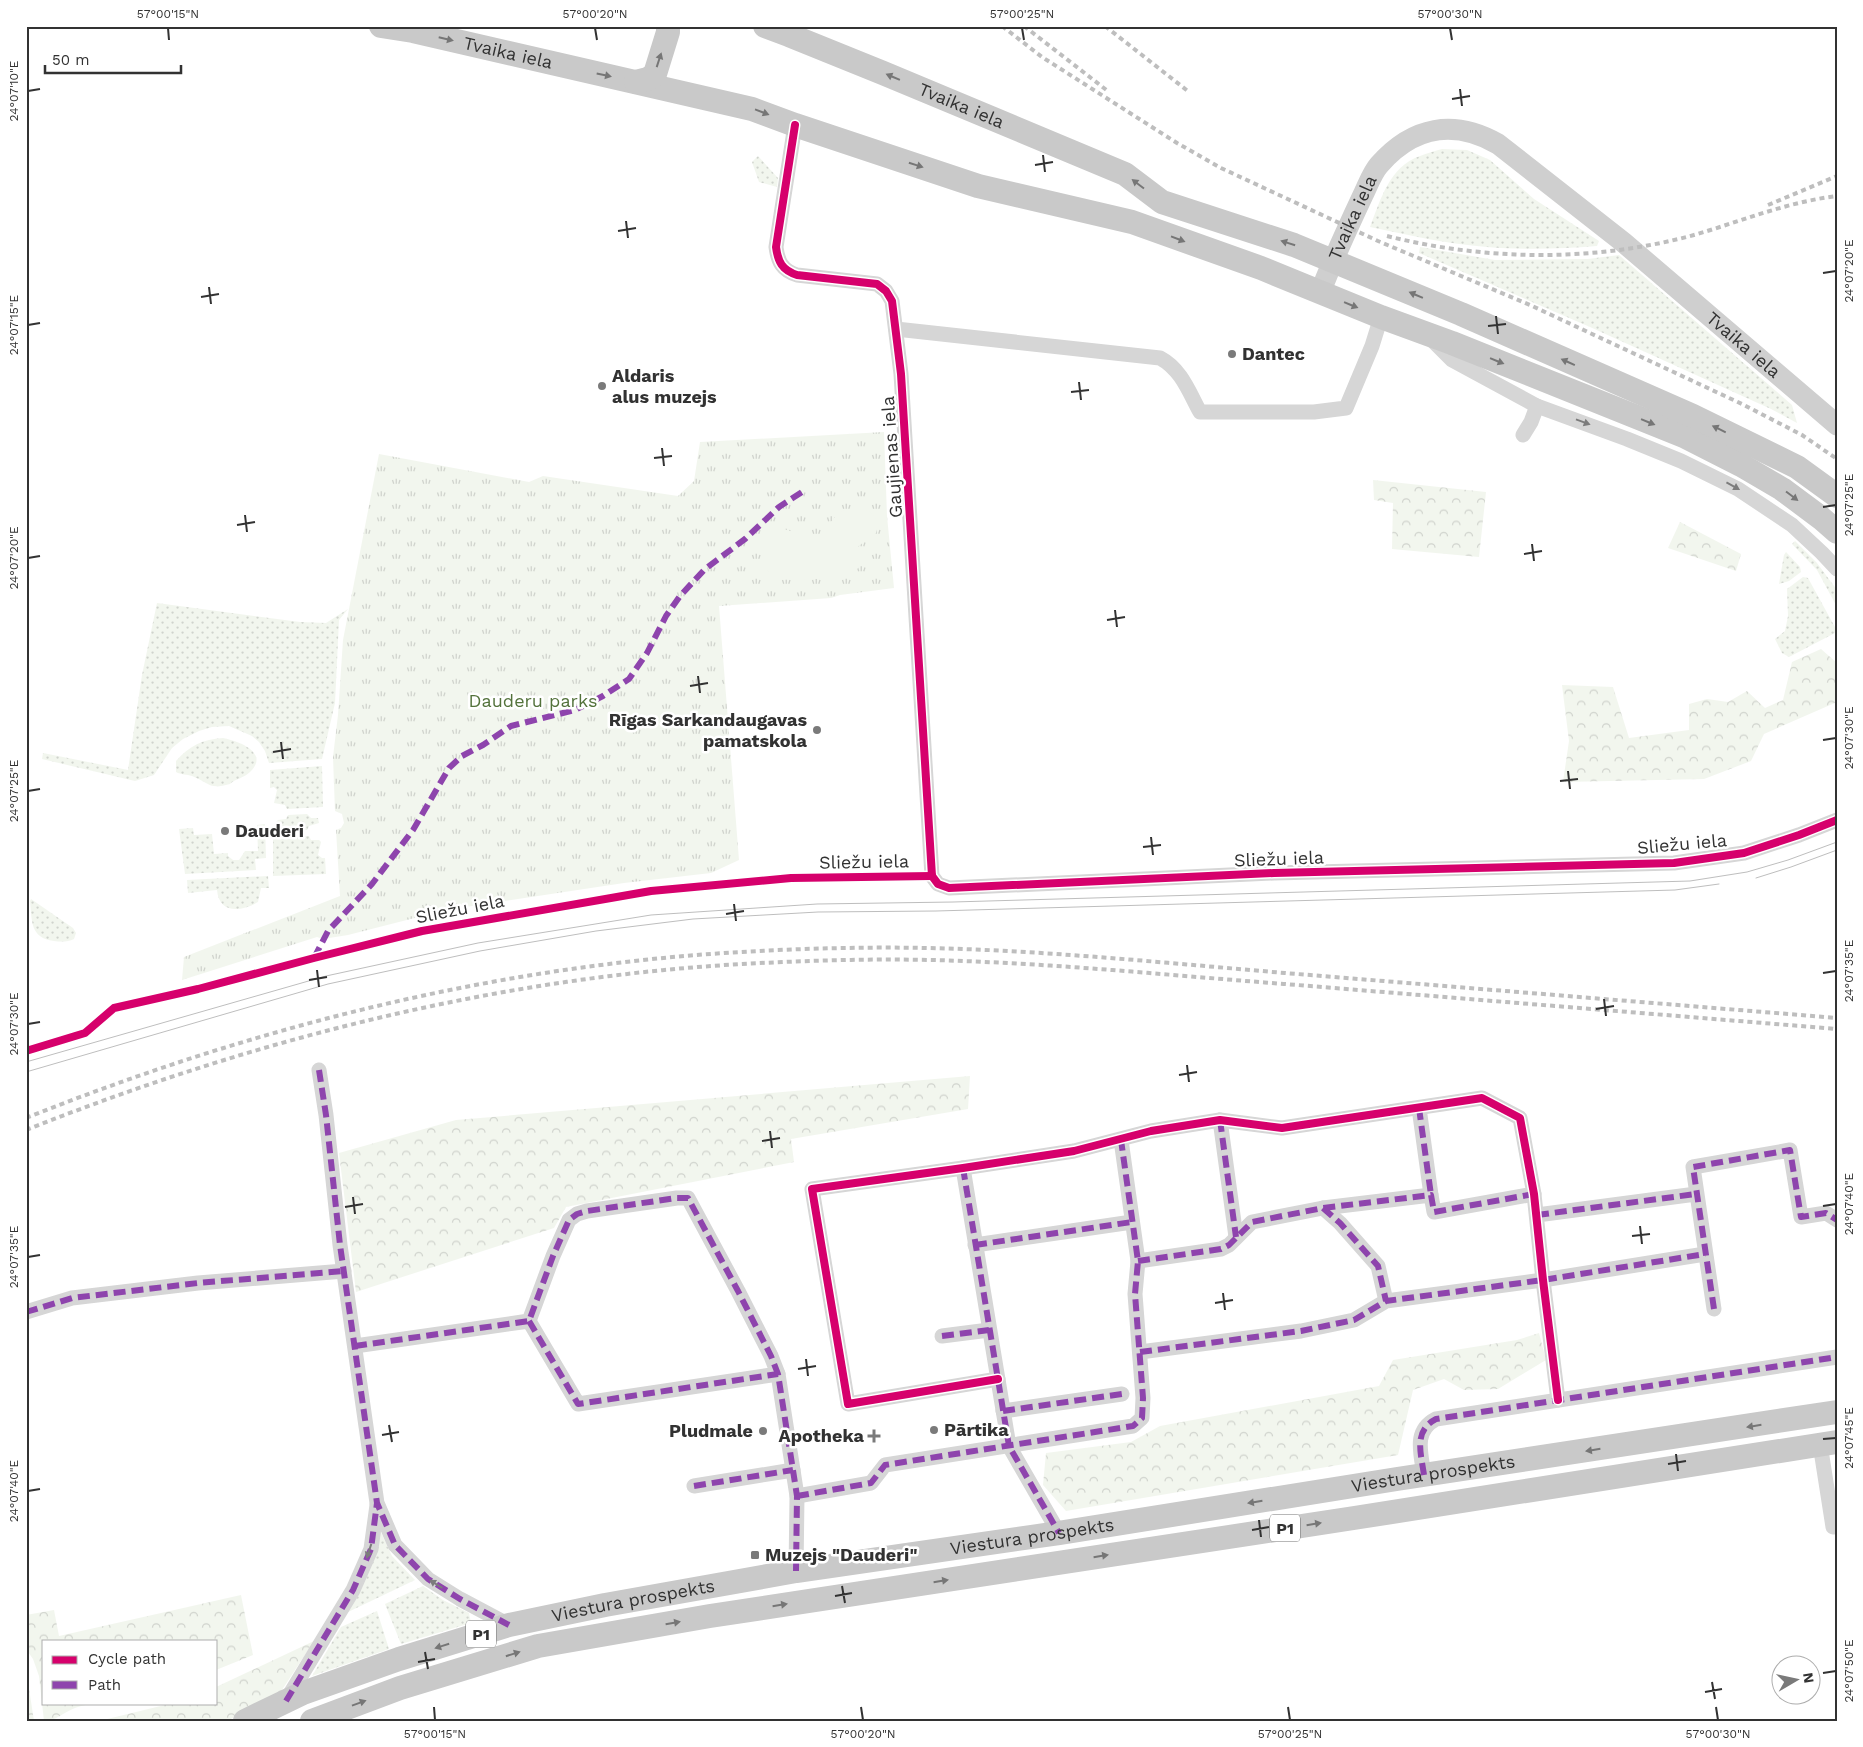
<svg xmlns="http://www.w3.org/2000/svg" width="1863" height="1747" viewBox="0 0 1863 1747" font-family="'Work Sans',sans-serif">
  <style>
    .grass { fill: url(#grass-dots) }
    .forest { fill: url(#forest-crowns) }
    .park { fill: url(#park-tufts) }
    .pitch { fill: #f2f6ee }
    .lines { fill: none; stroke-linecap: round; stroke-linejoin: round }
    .street { stroke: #d6d6d6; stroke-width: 15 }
    .secondary { stroke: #cfcfcf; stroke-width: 21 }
    .primary { stroke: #c9c9c9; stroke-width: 24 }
    .tram { stroke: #bebebe; stroke-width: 1 }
    .rail { stroke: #bebebe; stroke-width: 4; stroke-dasharray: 5 4; stroke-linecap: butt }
    .quiet { stroke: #8e44ad; stroke-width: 6; stroke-dasharray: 12 6; stroke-linecap: butt }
    .cycleway-casing { stroke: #fff; stroke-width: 11 }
    .cycleway { stroke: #d6006c; stroke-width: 8 }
    .oneway { fill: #767676 }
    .oneway2 { fill: #7c7c7c }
    .ticks { fill: none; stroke: #323232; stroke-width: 2 }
    .poi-dot { fill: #7a7a7a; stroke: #fff; stroke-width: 2 }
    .labels { text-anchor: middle; stroke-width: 5; stroke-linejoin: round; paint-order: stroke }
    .shield { fill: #fff; stroke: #707070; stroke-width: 1 }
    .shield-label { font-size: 16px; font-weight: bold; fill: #323232 }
    .street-label { font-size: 18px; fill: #323232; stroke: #fff }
    .poi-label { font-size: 18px; font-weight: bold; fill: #323232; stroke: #fff; text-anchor: start }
    .park-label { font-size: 18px; fill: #53723b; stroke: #fff }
    .neatline { fill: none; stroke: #323232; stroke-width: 2 }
    .ticks-label { font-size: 12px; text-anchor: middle; fill: #323232 }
  </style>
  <defs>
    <pattern id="grass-dots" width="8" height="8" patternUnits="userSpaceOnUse" patternTransform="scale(1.25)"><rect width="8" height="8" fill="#f2f6ee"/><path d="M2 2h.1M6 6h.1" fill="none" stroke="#d0d3cd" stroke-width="1.8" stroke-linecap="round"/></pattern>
    <pattern id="forest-crowns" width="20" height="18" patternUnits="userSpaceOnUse" patternTransform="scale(1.25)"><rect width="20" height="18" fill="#f2f6ee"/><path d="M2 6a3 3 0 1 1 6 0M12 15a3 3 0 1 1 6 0" fill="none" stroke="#d0d3cd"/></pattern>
    <pattern id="park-tufts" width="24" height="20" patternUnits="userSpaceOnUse" patternTransform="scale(1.25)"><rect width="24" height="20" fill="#f2f6ee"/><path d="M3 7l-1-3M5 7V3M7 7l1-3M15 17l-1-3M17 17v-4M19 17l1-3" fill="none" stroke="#d0d3cd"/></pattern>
  </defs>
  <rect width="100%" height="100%" fill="#fff"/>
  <g class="grass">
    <path d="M1442,149L1467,150L1490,160L1534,199L1599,241L1597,246C1560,249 1523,250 1487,247C1447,244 1408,235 1370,227C1381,199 1389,167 1420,156C1427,153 1435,151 1442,149Z"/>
    <path d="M758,156L778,178L777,187L759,182L752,162Z"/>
    <path d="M1420,247L1495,260L1588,259L1619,255L1792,405L1797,423L1771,409L1590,327L1419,253Z"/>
    <path d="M1795,541L1817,563L1837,590V607L1817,570L1792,544Z"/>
    <path d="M1786,552L1800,567L1801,572L1789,581L1779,584L1784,555Z"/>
    <path d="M1803,577L1808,578L1836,629L1835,633L1789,657L1782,653L1775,639L1785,631L1788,616L1787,589Z"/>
    <path d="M157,603L300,622L326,623L348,609L339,620L335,703L322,759L269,763L265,751L259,742L252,736L229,726L212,727L199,731L183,739L172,748L154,775L135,781L42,759L43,753L128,770L142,675Z"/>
    <path d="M223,738C239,741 270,753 250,772C244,778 235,779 230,784C208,790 210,783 192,776C187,774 181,775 176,772V761C189,746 203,739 223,738Z"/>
    <path d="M322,766L323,807L287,809L285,805L274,803L277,790L274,787L270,788V770Z"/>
    <path d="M307,814L311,818H318L319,823L309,826L307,830L288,831L287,828L276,826V822L278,820L286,819L288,815Z"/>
    <path d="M265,824L266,858L255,859L256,870L185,874L179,829L193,828L194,835L212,834L214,854L228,853V856L233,860H239L245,851H258L257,825Z"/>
    <path d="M309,836L311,840H319L321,842L318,855L322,858H325L326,874L273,876V838Z"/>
    <path d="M268,876L269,888H261L258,902C241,912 219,914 217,890L188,893L187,880Z"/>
    <path d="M31,899L73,928L76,933L74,939C68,942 61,942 54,941C30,938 32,921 30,901Z"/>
    <path d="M378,1526L392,1556L415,1580L346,1613Z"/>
    <path d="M423,1586L443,1600L469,1613L471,1623L401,1644L385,1604Z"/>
    <path d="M377,1611L389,1649L312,1676L341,1627Z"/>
  </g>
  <g class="forest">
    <path d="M1373,480L1486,492L1479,557L1392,549L1393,503L1374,500Z"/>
    <path d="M1680,522L1741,554L1736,571L1668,548Z"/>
    <path d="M1821,649L1837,663V702L1764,734L1751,761L1704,779L1563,782L1569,741L1562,685L1613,687L1629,738L1689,730V704L1707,699L1728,702L1747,691L1765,708L1783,700L1792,662Z"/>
    <path d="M970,1076L968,1109L791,1139L794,1162L566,1207L554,1228L356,1292L339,1153L456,1120Z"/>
    <path d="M1539,1333L1546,1360L1498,1389L1464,1390L1444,1379L1413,1390L1398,1455L1066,1511L1043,1485L1046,1453L1131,1442L1160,1426L1379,1386L1393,1360L1517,1340Z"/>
    <path d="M241,1595L253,1655L216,1670V1641H44V1703H99C91,1704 83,1705 75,1708C64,1712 56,1721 44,1721L39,1676L33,1659L26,1649V1615L54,1610L59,1636Z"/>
    <path d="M314,1641L280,1693L227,1721H99L173,1703H216V1687Z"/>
    <path d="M26,1678L28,1682L34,1721H26Z"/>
  </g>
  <path class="park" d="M884,432L887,516L894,588L840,595L831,598L719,606L739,860L711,873L624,883L446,910L348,935L323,939L317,937L182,980L184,957L340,896L336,830L341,828L344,823L342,814L335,811L333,757L338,715L343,640L379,454L529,482L543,476L678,496L694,481L700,442Z"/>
  <path class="pitch" d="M850,509C866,510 870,508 879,523L876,533L856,548L859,567L849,578L775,580L764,567L763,548L767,535L780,528C791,531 804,536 816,535C830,533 831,511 850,509Z"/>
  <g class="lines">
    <g class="street">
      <path d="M795,125L776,247C778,262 782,270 797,275L877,284L886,291L892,301L901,374L932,876L938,884L949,888L1274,873L1674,863L1744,853L1799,835L1837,820"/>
      <path d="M896,329L1160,358C1181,369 1189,392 1200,412H1314L1346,408L1372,346L1381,317"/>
      <path d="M1432,340L1452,360L1537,406L1627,439L1681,461L1738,489L1792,525L1822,553L1837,569"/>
      <path d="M1523,435L1531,422L1537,406"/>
      <path d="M319,1070L326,1115L340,1245L377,1503L395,1545L428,1579L460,1599L509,1625"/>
      <path d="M1419,1108L1431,1195"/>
      <path d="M1220,1120L1236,1237"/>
      <path d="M963,1168L1009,1446L1059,1533"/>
      <path d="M1323,1208L1340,1223L1378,1266L1386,1301"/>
      <path d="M1537,1215L1696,1194"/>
      <path d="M975,1245L1132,1222"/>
      <path d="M1138,1261L1221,1249L1229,1245L1252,1222L1323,1208L1431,1195L1434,1212L1534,1194"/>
      <path d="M1714,1309L1693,1167L1790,1150L1801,1217L1826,1213L1837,1220"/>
      <path d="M26,1312L72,1298L198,1283L344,1271"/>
      <path d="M529,1321L578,1404L778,1374"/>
      <path d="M942,1336L989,1330"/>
      <path d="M355,1346L529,1321L553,1256L569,1220L577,1214L587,1211L677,1198H688L738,1291L771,1356L778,1374L797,1496L796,1571"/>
      <path d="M1140,1352L1301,1331L1354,1320L1386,1301L1543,1280L1705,1254"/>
      <path d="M998,1379L848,1404L812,1189L963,1168L1074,1151L1151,1131L1220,1120L1282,1128L1482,1098L1520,1118L1534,1194L1543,1280L1558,1400"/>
      <path d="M1003,1411L1122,1394"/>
      <path d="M1820,1444L1833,1527"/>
      <path d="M1424,1475C1421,1453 1413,1431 1436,1419L1837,1357"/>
      <path d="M694,1486L793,1470"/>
      <path d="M797,1496L871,1483L885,1465L1133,1426L1142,1418L1143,1398L1135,1294L1138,1261L1121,1140"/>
      <path d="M287,1699L353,1590L371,1549L377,1505"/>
    </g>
    <path class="secondary" id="s1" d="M1320,293C1333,259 1348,227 1363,195C1368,185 1372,173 1379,165C1413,126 1454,119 1498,144L1623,242L1837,425"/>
    <g class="primary">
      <path id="s2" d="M381,26L413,31L752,109L795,125L978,186L1132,222L1261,268L1381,317L1452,343L1684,436L1741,465L1782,489L1821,518L1837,532"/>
      <path id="s3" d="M765,26L789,35L883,73L1125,174L1162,202L1294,245L1461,314L1693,416L1797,467L1837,496"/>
      <path d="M636,82L648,79L655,74L668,32V26"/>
      <path id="s4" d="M245,1721L303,1693L399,1659L509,1625L605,1605L796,1571L1059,1533L1397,1479L1837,1412"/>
      <path d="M312,1721L400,1688L538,1646L710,1616L1354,1518L1837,1442"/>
    </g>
    <g class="tram">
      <path d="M1756,878L1791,867L1837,850"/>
      <path d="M26,1062L326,976L478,943L651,915L817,904L953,902L1690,881L1747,872L1788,860L1837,842"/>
      <path d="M26,1072L328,984L480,951L596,931L693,919L818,912L936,911L1675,890L1719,884"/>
    </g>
    <g class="rail">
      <path d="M1002,26L1042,57L1177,143L1221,168L1378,241L1530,305L1742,404L1802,435L1837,459"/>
      <path d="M1024,26L1109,92"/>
      <path d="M1105,26L1189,92"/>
      <path d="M1768,205L1837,176"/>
      <path d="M1387,236C1487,261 1595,262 1694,235C1742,221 1787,202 1837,196"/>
      <path d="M26,1118C249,1029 483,969 724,953C803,948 883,946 963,949C1071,953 1178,964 1285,973C1469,988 1653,1003 1837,1018"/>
      <path d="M26,1130C255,1039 496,978 742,964C815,960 890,958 963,961C1071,965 1178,976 1285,984C1469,999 1653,1014 1837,1029"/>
    </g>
    <g class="quiet">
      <path d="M314,958L328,931L372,884L413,830L449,768L462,756L483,745L511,726L575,710L603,696L629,679L647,653L666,616L680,596L705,569L745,539L779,507L802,492"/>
      <path d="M319,1070L326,1115L340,1245L377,1503L395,1545L428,1579L460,1599L509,1625"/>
      <path d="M1419,1108L1431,1195"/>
      <path d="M1220,1120L1236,1237"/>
      <path d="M963,1168L1009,1446L1059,1533"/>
      <path d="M1323,1208L1340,1223L1378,1266L1386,1301"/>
      <path d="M1537,1215L1696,1194"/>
      <path d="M975,1245L1132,1222"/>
      <path d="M1138,1261L1221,1249L1229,1245L1252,1222L1323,1208L1431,1195L1434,1212L1534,1194"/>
      <path d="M1714,1309L1693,1167L1790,1150L1801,1217L1826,1213L1837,1220"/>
      <path d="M26,1312L72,1298L198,1283L344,1271"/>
      <path d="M529,1321L578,1404L778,1374"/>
      <path d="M942,1336L989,1330"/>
      <path d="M355,1346L529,1321L553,1256L569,1220L577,1214L587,1211L677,1198H688L738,1291L771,1356L778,1374L797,1496L796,1571"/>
      <path d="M1140,1352L1301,1331L1354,1320L1386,1301L1543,1280L1705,1254"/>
      <path d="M1003,1411L1122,1394"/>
      <path d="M1424,1475C1421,1453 1413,1431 1436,1419L1837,1357"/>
      <path d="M694,1486L793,1470"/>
      <path d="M797,1496L871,1483L885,1465L1133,1426L1142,1418L1143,1398L1135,1294L1138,1261L1121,1140"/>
      <path d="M286,1701L353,1590L371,1549L377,1503"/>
    </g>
    <g class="cycleway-casing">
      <g id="cycleway">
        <path d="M795,125L776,247C778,262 782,270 797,275L877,284L886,291L892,301L901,374L932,876"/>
        <path d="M932,876L938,884L949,888L1274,873L1674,863L1744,853L1799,835L1837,820"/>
        <path d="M26,1051L85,1033L114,1008L198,989L314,958L422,931L651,891L791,878L932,876"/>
        <path d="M998,1379L848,1404L812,1189L963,1168L1074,1151L1151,1131L1220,1120L1282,1128L1482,1098L1520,1118L1534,1194L1543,1280L1558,1400"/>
      </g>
    </g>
    <use href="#cycleway" class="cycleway"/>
  </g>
  <defs><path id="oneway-solid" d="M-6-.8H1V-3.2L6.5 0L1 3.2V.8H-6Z" transform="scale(1.25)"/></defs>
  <g class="oneway">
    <use href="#oneway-solid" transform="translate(446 39) rotate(13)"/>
    <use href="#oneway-solid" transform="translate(659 60) rotate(-72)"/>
    <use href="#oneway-solid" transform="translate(604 75) rotate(12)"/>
    <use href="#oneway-solid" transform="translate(893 77) rotate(-157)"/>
    <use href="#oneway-solid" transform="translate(762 112) rotate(21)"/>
    <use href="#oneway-solid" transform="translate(916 165) rotate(18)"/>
    <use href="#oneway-solid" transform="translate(1138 184) rotate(-143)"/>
    <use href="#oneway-solid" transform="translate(1178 239) rotate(21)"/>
    <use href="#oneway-solid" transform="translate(1288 243) rotate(-162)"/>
    <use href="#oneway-solid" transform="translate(1416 295) rotate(-157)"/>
    <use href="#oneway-solid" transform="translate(1351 305) rotate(22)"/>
    <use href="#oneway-solid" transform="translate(1497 361) rotate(22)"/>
    <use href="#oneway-solid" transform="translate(1568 362) rotate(-156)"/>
    <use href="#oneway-solid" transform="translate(1648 422) rotate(22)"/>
    <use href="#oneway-solid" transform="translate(1719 429) rotate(-154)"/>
    <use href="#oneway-solid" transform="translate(1792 496) rotate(37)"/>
    <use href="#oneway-solid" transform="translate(1754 1426) rotate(171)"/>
    <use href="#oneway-solid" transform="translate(1593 1450) rotate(171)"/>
    <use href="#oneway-solid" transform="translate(1255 1502) rotate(171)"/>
    <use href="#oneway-solid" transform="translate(1314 1524) rotate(-9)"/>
    <use href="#oneway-solid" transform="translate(1101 1556) rotate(-9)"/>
    <use href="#oneway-solid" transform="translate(941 1581) rotate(-9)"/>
    <use href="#oneway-solid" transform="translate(780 1605) rotate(-9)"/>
    <use href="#oneway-solid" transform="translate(673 1623) rotate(-10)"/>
    <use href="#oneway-solid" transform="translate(442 1646) rotate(163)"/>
    <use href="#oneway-solid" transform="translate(513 1654) rotate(-17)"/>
    <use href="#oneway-solid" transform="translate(359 1703) rotate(-20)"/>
  </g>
  <g class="oneway2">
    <use href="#oneway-solid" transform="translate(1583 422) rotate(20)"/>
    <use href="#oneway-solid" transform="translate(1733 486) rotate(29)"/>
    <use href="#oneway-solid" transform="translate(369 1551) rotate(108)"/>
    <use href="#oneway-solid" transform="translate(436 1584) rotate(-148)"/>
  </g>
  <path class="ticks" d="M168,28L169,40M595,28L597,40M1022,28L1024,40M1450,28L1452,40M1460,89L1462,106M28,91L40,89M1452,99L1470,96M1043,155L1045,172M1035,165L1053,162M626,221L628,238M618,231L636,228M1823,273L1836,271M209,287L211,304M201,297L219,294M1496,316L1498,334M28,325L40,323M1488,326L1506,324M1079,382L1081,400M1071,392L1089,390M662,448L664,466M654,458L672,456M1823,507L1836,505M245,515L247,532M237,525L255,522M1532,544L1534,561M1524,554L1542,551M28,558L40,556M1115,610L1117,627M1107,620L1125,617M698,676L700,693M690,686L708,683M1823,740L1836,738M281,742L283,759M273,752L291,749M1568,771L1570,789M1560,781L1578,779M28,791L40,789M1151,837L1153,855M1143,847L1161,845M734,904L736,921M726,914L744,911M317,970L319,987M1823,973L1836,971M309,980L327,977M1604,999L1606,1016M1596,1009L1614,1006M28,1024L40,1022M1187,1065L1189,1082M1179,1075L1197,1072M770,1131L772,1148M762,1141L780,1138M353,1197L355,1214M1823,1206L1836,1204M345,1207L363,1204M1640,1226L1642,1244M1632,1236L1650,1234M28,1257L40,1255M1223,1293L1225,1310M1215,1303L1233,1300M806,1359L808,1376M798,1369L816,1366M389,1425L392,1442M382,1435L399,1432M1823,1439L1836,1438M1676,1454L1678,1471M1668,1464L1686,1461M28,1491L40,1489M1259,1520L1261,1537M1252,1530L1269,1527M842,1586L845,1603M835,1596L852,1593M425,1652L428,1669M418,1662L435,1659M1823,1673L1836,1671M1712,1682L1715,1699M1705,1692L1722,1689M434,1707L435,1720M861,1707L863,1720M1288,1707L1290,1720M1716,1707L1718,1720"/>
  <g class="poi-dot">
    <circle cx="1232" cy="354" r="5"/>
    <circle cx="602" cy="386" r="5"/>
    <circle cx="817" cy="730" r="5"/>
    <circle cx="225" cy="831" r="5"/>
    <circle cx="934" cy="1430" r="5"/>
    <circle cx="763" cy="1431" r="5"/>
    <path d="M871.5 1428.5h5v5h5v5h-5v5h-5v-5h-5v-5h5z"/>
    <rect x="750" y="1550" width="10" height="10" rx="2.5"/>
  </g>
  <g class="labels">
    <g class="shield">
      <rect x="1270" y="1514.5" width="30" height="27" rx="4"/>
      <rect x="466" y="1620.5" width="30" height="27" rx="4"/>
    </g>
    <g class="shield-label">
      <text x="1285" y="1534">P1</text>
      <text x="481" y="1640">P1</text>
    </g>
    <g class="street-label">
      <text dy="6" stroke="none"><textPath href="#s2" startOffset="130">Tvaika iela</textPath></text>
      <text dy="6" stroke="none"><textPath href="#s3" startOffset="212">Tvaika iela</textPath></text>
      <text dy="6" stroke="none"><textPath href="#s1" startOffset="82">Tvaika iela</textPath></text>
      <text dy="6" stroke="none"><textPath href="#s1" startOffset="591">Tvaika iela</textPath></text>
      <text transform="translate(892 457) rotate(-94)" y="6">Gaujienas iela</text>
      <text transform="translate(1682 844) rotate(-5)" y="6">Sliežu iela</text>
      <text transform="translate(1279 859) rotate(-2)" y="6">Sliežu iela</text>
      <text transform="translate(864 862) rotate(-1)" y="6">Sliežu iela</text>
      <text transform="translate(460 909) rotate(-11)" y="6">Sliežu iela</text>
      <text dy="6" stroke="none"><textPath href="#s4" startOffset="1218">Viestura prospekts</textPath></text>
      <text dy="6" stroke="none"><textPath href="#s4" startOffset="812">Viestura prospekts</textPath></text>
      <text dy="6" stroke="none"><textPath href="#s4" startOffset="408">Viestura prospekts</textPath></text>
    </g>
    <g class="poi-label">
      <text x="1242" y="360">Dantec</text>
      <text x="612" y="382">Aldaris<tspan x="612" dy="21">alus muzejs</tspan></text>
      <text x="807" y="726" text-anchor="end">Rīgas Sarkandaugavas<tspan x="807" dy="21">pamatskola</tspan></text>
      <text x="235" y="837">Dauderi</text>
      <text x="944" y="1436">Pārtika</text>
      <text x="753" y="1437" text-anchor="end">Pludmale</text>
      <text x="864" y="1442" text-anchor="end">Apotheka</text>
      <text x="765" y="1561">Muzejs "Dauderi"</text>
    </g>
    <g class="park-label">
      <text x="533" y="707">Dauderu parks</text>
    </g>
  </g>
  <rect width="1863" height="1747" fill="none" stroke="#ffffff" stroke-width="55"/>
  <rect x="42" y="1640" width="175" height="65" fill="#ffffff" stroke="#adadad"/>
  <rect x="52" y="1656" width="25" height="8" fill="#d6006c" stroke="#adadad"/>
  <text x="88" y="1664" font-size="15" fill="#323232">Cycle path</text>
  <rect x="52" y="1681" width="25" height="8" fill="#8e44ad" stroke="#adadad"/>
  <text x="88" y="1690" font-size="15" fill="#323232">Path</text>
  <g transform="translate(1796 1680) rotate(81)"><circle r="24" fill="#ffffff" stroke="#adadad"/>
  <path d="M0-4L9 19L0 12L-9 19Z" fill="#7a7a7a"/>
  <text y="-8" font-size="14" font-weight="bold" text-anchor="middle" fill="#323232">N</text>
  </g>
  <path d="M45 65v8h136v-8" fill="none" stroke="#323232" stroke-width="2.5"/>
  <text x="52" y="65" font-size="15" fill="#323232" stroke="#ffffff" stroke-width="4" paint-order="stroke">50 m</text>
  <rect x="28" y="28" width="1808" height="1692" class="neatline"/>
  <g class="ticks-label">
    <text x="168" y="18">57°00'15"N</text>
    <text x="595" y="18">57°00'20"N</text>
    <text x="1022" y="18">57°00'25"N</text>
    <text x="1450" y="18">57°00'30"N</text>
    <text transform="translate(14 91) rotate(-90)" y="4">24°07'10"E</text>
    <text transform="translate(1849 271) rotate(-90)" y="4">24°07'20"E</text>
    <text transform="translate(14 325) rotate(-90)" y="4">24°07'15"E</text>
    <text transform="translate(1849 505) rotate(-90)" y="4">24°07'25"E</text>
    <text transform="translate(14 558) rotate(-90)" y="4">24°07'20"E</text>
    <text transform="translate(1849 738) rotate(-90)" y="4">24°07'30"E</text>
    <text transform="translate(14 791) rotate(-90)" y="4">24°07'25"E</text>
    <text transform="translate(1849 971) rotate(-90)" y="4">24°07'35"E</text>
    <text transform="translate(14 1024) rotate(-90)" y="4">24°07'30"E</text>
    <text transform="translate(1849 1204) rotate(-90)" y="4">24°07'40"E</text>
    <text transform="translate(14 1257) rotate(-90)" y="4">24°07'35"E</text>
    <text transform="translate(1849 1438) rotate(-90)" y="4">24°07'45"E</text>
    <text transform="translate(14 1491) rotate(-90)" y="4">24°07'40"E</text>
    <text transform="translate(1849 1671) rotate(-90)" y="4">24°07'50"E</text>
    <text x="435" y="1738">57°00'15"N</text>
    <text x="863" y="1738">57°00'20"N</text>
    <text x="1290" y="1738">57°00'25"N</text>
    <text x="1718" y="1738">57°00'30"N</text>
  </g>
</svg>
